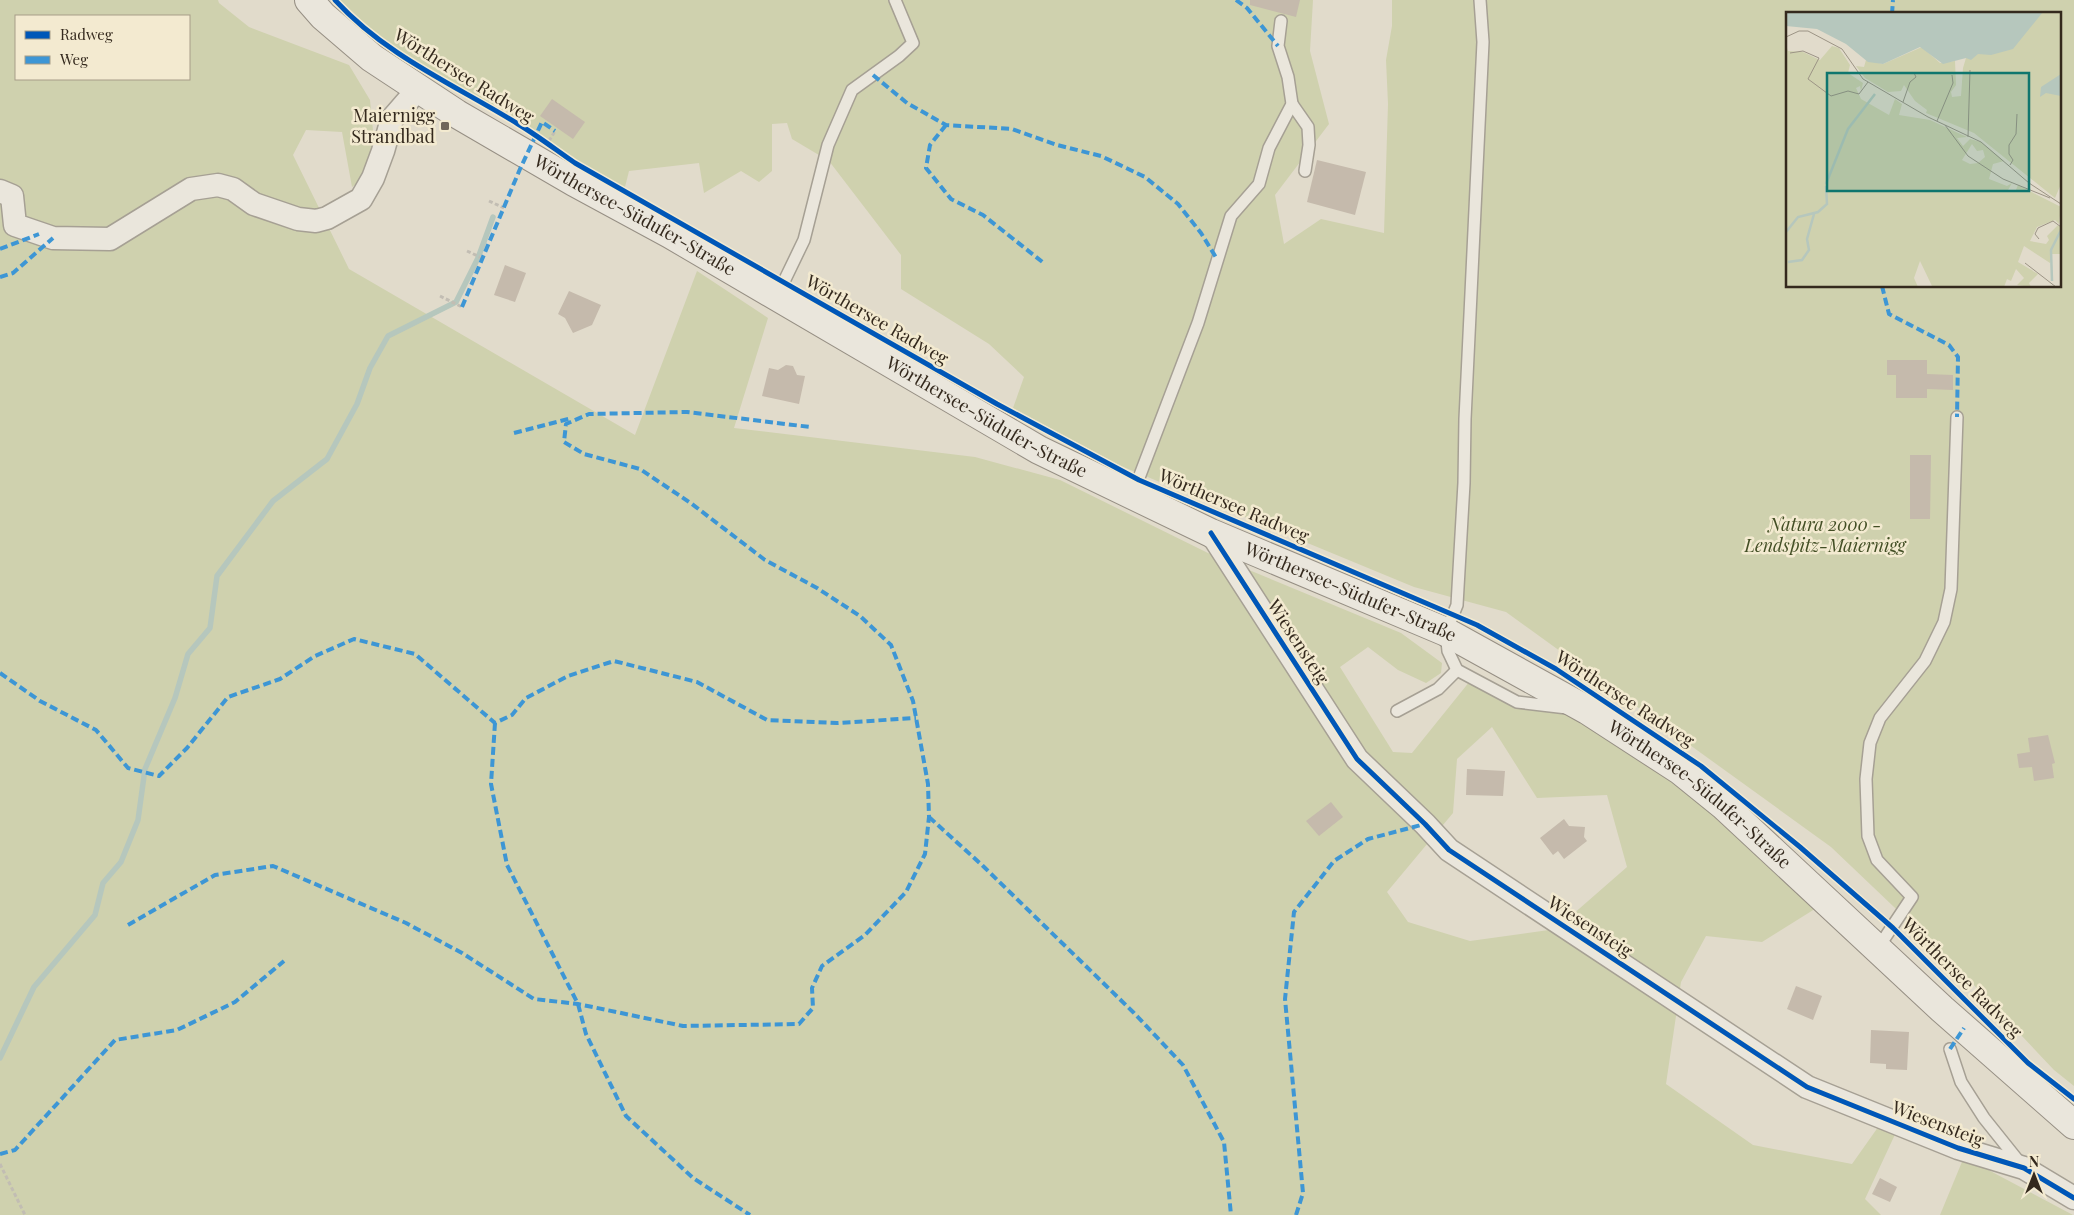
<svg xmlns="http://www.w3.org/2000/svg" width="2074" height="1215" viewBox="0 0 2074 1215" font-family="'Playfair Display',serif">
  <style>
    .green { fill: #cfd1ae; fill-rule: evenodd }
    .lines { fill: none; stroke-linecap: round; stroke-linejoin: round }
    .stream { stroke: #b6c7bd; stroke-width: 5.5 }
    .building { fill: #c5baac }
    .lane-casing { stroke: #a6a094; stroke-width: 14 }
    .street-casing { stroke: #a6a094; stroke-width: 25 }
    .secondary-casing { stroke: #968f84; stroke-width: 30 }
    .path { stroke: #c2bdb3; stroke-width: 3; stroke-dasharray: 4 2.5; stroke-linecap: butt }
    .lane { stroke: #eae6dc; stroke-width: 11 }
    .street { stroke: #eae6dc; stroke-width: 22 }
    .secondary { stroke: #eae6dc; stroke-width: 28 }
    .quiet { stroke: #3d96d5; stroke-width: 4; stroke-dasharray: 8 4; stroke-linecap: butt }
    .cycleway-casing { stroke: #f3ead0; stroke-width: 8 }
    .cycleway { stroke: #0057b8; stroke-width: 5 }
    .poi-dot { fill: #71675a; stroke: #f3ead0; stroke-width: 2 }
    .labels { text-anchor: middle; stroke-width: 5; stroke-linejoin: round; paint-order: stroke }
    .street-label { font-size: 18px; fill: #34291d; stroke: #f3ead0 }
    .poi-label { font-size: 18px; fill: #34291d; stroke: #f3ead0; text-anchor: end }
    .park-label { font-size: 18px; font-style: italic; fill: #434f25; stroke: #f3ead0 }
    .inset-river { fill: none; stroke: #b6c7bd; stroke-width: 2.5 }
    .inset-road { fill: none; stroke: #9c9485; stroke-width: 1 }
    .view { fill: #0f766e; fill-opacity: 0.15; stroke: #0f766e; stroke-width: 2.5 }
    .inset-edge { fill: none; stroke: #34291d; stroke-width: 2.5 }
  </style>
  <rect width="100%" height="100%" fill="#e1dbcb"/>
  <g class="green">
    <path d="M0,0H218L219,3L249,27L349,65L370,100L375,151L361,180L352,187L342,132L306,130L293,155L349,269L635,435L697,271L768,318L734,428L975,457L1060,480L1208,553L1401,633L1442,663L1441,673L1426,683L1398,670L1368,647L1340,667L1393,752L1412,753L1470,681L1502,700L1578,714L1704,798L1818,907L1762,942L1706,936L1681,982L1666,1084L1753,1145L1852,1164L1881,1123L1898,1128L1865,1199L1881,1215H0ZM16,16H189V79H16ZM1492,727L1537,798L1607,795L1627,867L1556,929L1470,941L1408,922L1387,892L1453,813L1457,759Z"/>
    <path d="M340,0H1313L1310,51L1329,124L1275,195L1284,244L1321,219L1384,233L1388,104L1386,60L1392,26V0H2074V1086L2054,1070L1956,966L1831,847L1506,612L1414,587L1121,466L1013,408L1024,377L989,344L901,289V255L829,161L792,139L787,123L772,124V171L759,182L741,171L704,193L699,163L629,171L624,191L392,49ZM1788,14H2060V286H1788Z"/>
    <path d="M1964,1157L2073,1215H1940Z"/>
  </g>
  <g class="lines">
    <path class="stream" d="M0,1058L34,987L95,915L103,883L121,862L138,820L145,769L175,698L188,654L210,628L217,576L273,501L327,459L357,404L370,368L388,336L456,302L478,258L493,217"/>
  </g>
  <g class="building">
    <path d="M1250,0H1300L1296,17L1250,5Z"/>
    <path d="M552,99L585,122L573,139L540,116Z"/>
    <path d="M1317,160L1366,172L1355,215L1307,202Z"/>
    <path d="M505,265L526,273L515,302L494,295Z"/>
    <path d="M569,291L601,305L592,325L573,333L565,318L558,314Z"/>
    <path d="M1887,360H1927V374L1953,375V390L1927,389V398H1896V375H1887Z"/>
    <path d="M786,365L793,366L797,375L805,376L799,404L762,396L769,368L778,370Z"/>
    <path d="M1910,455H1931L1930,519H1910Z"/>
    <path d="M2048,735L2055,763L2052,764L2054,778L2034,781L2032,767L2019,768L2017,754L2030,752L2028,738Z"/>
    <path d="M1467,769L1505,771L1503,796L1466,795Z"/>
    <path d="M1331,802L1343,817L1319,836L1306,821Z"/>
    <path d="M1564,819L1569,826L1585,827L1584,837L1587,841L1564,859L1558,851L1553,855L1540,838Z"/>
    <path d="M1796,986L1822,996L1813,1020L1787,1009Z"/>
    <path d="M1871,1030L1909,1032L1907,1070L1886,1069V1064L1870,1063Z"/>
    <path d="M1880,1178L1897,1187L1890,1202L1872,1194Z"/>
  </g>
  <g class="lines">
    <g class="lane-casing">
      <g id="lane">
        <path d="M1480,0L1483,42L1465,419L1464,483L1457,605L1446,632L1448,651L1457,670L1517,702L1567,708"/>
        <path d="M1292,104L1308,127L1309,145L1305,171"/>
        <path d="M777,296L804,240L828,145L852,90L899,56L913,43L895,0"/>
        <path d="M1132,496L1198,323L1231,216L1259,184L1269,148L1292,104L1288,77L1278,46L1281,21"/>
        <path d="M1397,711L1438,689L1457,670"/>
        <path d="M1878,948L1912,897L1877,860L1868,836L1866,779L1870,743L1880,718L1925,661L1944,622L1951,589L1957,417"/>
        <path d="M1950,1049L1961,1082L1984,1118L2020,1163"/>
      </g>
    </g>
    <g class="street-casing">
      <g id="street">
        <path d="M0,191L12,196L15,225L53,238L110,239L191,189L218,185L233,189L254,204L298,219L316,221L327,218L361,199L373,178L383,151L392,119L418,89"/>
        <path d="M1211,533L1357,759L1425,824L1449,850L1807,1087L1958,1148L2024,1168L2074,1198"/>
      </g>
    </g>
    <g class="secondary-casing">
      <g id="secondary">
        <path id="s1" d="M309,0L323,16L372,58L457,114L574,182L670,234L1039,450L1211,533L1446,632L1587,710L1681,771L1723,805L1942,1009L2074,1125"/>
      </g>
    </g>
    <g class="path">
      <path d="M549,141L555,131"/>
      <path d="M489,201L504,208"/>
      <path d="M467,251L484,259"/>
      <path d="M440,296L462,307"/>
      <path d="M0,1164L25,1215"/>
    </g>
    <use href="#lane" class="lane"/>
    <use href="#street" class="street"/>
    <use href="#secondary" class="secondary"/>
    <g class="quiet">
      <path d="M1236,0L1247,8L1278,46"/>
      <path d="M1892,14L1893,0"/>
      <path d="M873,75L907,103L946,125L1012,129L1057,145L1101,156L1145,177L1178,204L1201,233L1217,259"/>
      <path d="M946,125L930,145L926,168L951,199L983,215L1045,264"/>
      <path d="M0,249L39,234"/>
      <path d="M0,277L13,273L53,238"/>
      <path d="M1882,286L1889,314L1949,345L1958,357L1957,417"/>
      <path d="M462,307L520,169L542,122L555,131"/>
      <path d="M514,433L572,418"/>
      <path d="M0,673L40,701L96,730L128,768L159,776L187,748L228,697L280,679L315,656L354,639L415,654L495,723L512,715L526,698L568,676L614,661L697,682L767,720L837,723L916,718"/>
      <path d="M495,723L491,784L507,865L578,1004L586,1034L626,1116L693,1178L750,1215"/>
      <path d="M929,817L983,866L1134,1013L1183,1065L1224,1142L1231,1215"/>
      <path d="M128,925L215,875L273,866L406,923L462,953L534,999L578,1004L683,1026L799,1024L813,1008L812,988L822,966L865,935L906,892L925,854L929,817L928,784L913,701L891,645L860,616L817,588L765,560L692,504L640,469L584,454L564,442L566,424L589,414L687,412L810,427"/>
      <path d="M1950,1049L1964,1028"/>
      <path d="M0,1154L15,1150L115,1040L177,1030L235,1002L284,961"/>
      <path d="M1296,1215L1303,1193L1285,999L1294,912L1334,861L1368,839L1425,824"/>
    </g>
    <g class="cycleway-casing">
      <g id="cycleway">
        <path d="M335,0C386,56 455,85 518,124C538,136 556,150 575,163L997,404L1139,480L1477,625L1556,669L1701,766L1800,847L1893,928L2028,1063L2074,1099"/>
        <path d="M1211,533L1357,759L1425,824L1449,850L1807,1087L1958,1148L2024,1168L2074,1198"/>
      </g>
    </g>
    <use href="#cycleway" class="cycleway"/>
  </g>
  <rect class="poi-dot" x="440" y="121" width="10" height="10" rx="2.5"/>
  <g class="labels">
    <g class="street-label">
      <text transform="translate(464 76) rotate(32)" y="6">Wörthersee Radweg</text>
      <text dy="6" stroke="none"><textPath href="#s1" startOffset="392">Wörthersee-Südufer-Straße</textPath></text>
      <text transform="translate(877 320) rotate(30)" y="6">Wörthersee Radweg</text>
      <text dy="6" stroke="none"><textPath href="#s1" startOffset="798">Wörthersee-Südufer-Straße</textPath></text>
      <text transform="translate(1234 506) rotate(23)" y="6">Wörthersee Radweg</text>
      <text dy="6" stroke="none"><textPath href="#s1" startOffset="1202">Wörthersee-Südufer-Straße</textPath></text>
      <text transform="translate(1298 642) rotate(57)" y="6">Wiesensteig</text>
      <text transform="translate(1625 699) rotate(33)" y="6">Wörthersee Radweg</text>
      <text dy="6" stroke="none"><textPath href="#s1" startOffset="1608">Wörthersee-Südufer-Straße</textPath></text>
      <text transform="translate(1590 927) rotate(33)" y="6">Wiesensteig</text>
      <text transform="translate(1962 978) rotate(45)" y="6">Wörthersee Radweg</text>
      <text transform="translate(1938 1124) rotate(21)" y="6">Wiesensteig</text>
    </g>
    <g class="poi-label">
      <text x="435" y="122">Maiernigg<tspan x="435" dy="21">Strandbad</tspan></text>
    </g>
    <g class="park-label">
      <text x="1825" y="531">Natura 2000 -<tspan x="1825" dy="21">Lendspitz-Maiernigg</tspan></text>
    </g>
  </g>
  <g transform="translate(1786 12)">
    <rect width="275" height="275" fill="#e1dbcb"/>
    <path d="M218,0H275V172L269,186L188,121L140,101L141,98L129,89L118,73L115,79L102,80L79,66L70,54L78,55L80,48L97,52L136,35L154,51L169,49L170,73L165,80L166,85L175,84L177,56L180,46L191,42ZM0,33L2,39L17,40L34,48L46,34L53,36L64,53L62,61L77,71L75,79L74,74L70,76L75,87L103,103L109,87L116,92L113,103L144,108L181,125L171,126L177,134L184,127L195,130L218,149L207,152L203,167L221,174L226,171L222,178L225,180H229L232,173L275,195L273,212L269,208L251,215L244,229L260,232L263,228L261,224L272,213L275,216V242H265L264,251L238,234L232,250L252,262L243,271L245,275L231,273L238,266L230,257L225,269L221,267L218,275L146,274L134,249L128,266L132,275H0ZM186,132L191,139L197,138L199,145L192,151L184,152L176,148Z" fill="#cfd1ae" fill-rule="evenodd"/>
    <path d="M0,0H257L227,37L205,43L192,42L185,48L180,46L157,52L134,35L97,52L82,50L60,32L31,17L0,14ZM275,62V84L260,81L254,85L255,75Z" fill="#b6c7bd"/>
    <path class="inset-river" d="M40,172L62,117L89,82M0,220L12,205L32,200L41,192L40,174M2,250L16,248L23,238L21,227L28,202M266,269L265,238L275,218"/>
    <path class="inset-road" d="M0,25L13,19H22L56,37L77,67L142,105L195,130L243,171L275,192M4,41L17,39L33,46L22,67L45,84L62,79L73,82L82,70M117,90L124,70L130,65L128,61M151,109L167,71L166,63M159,113L182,144L217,167L264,186M182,125L184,58M224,153L227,148L223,142V133L230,122L231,102M253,227L249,222L252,216L267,209L275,215M239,251L270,275"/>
    <path class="view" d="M41,61H243V179H41Z"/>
    <rect width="275" height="275" class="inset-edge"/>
  </g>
  <rect x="15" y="15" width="175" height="65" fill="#f3ead0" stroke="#a79d88"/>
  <rect x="25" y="31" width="25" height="8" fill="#0057b8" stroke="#a79d88"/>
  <text x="60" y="40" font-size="15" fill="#34291d">Radweg</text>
  <rect x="25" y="56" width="25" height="8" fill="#3d96d5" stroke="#a79d88"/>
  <text x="60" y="65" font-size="15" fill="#34291d">Weg</text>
  <g transform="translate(2034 1175)" stroke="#f3ead0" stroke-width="4" paint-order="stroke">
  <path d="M0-4L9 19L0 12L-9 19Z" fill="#34291d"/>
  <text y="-8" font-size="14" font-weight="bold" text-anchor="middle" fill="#34291d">N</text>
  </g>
</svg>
